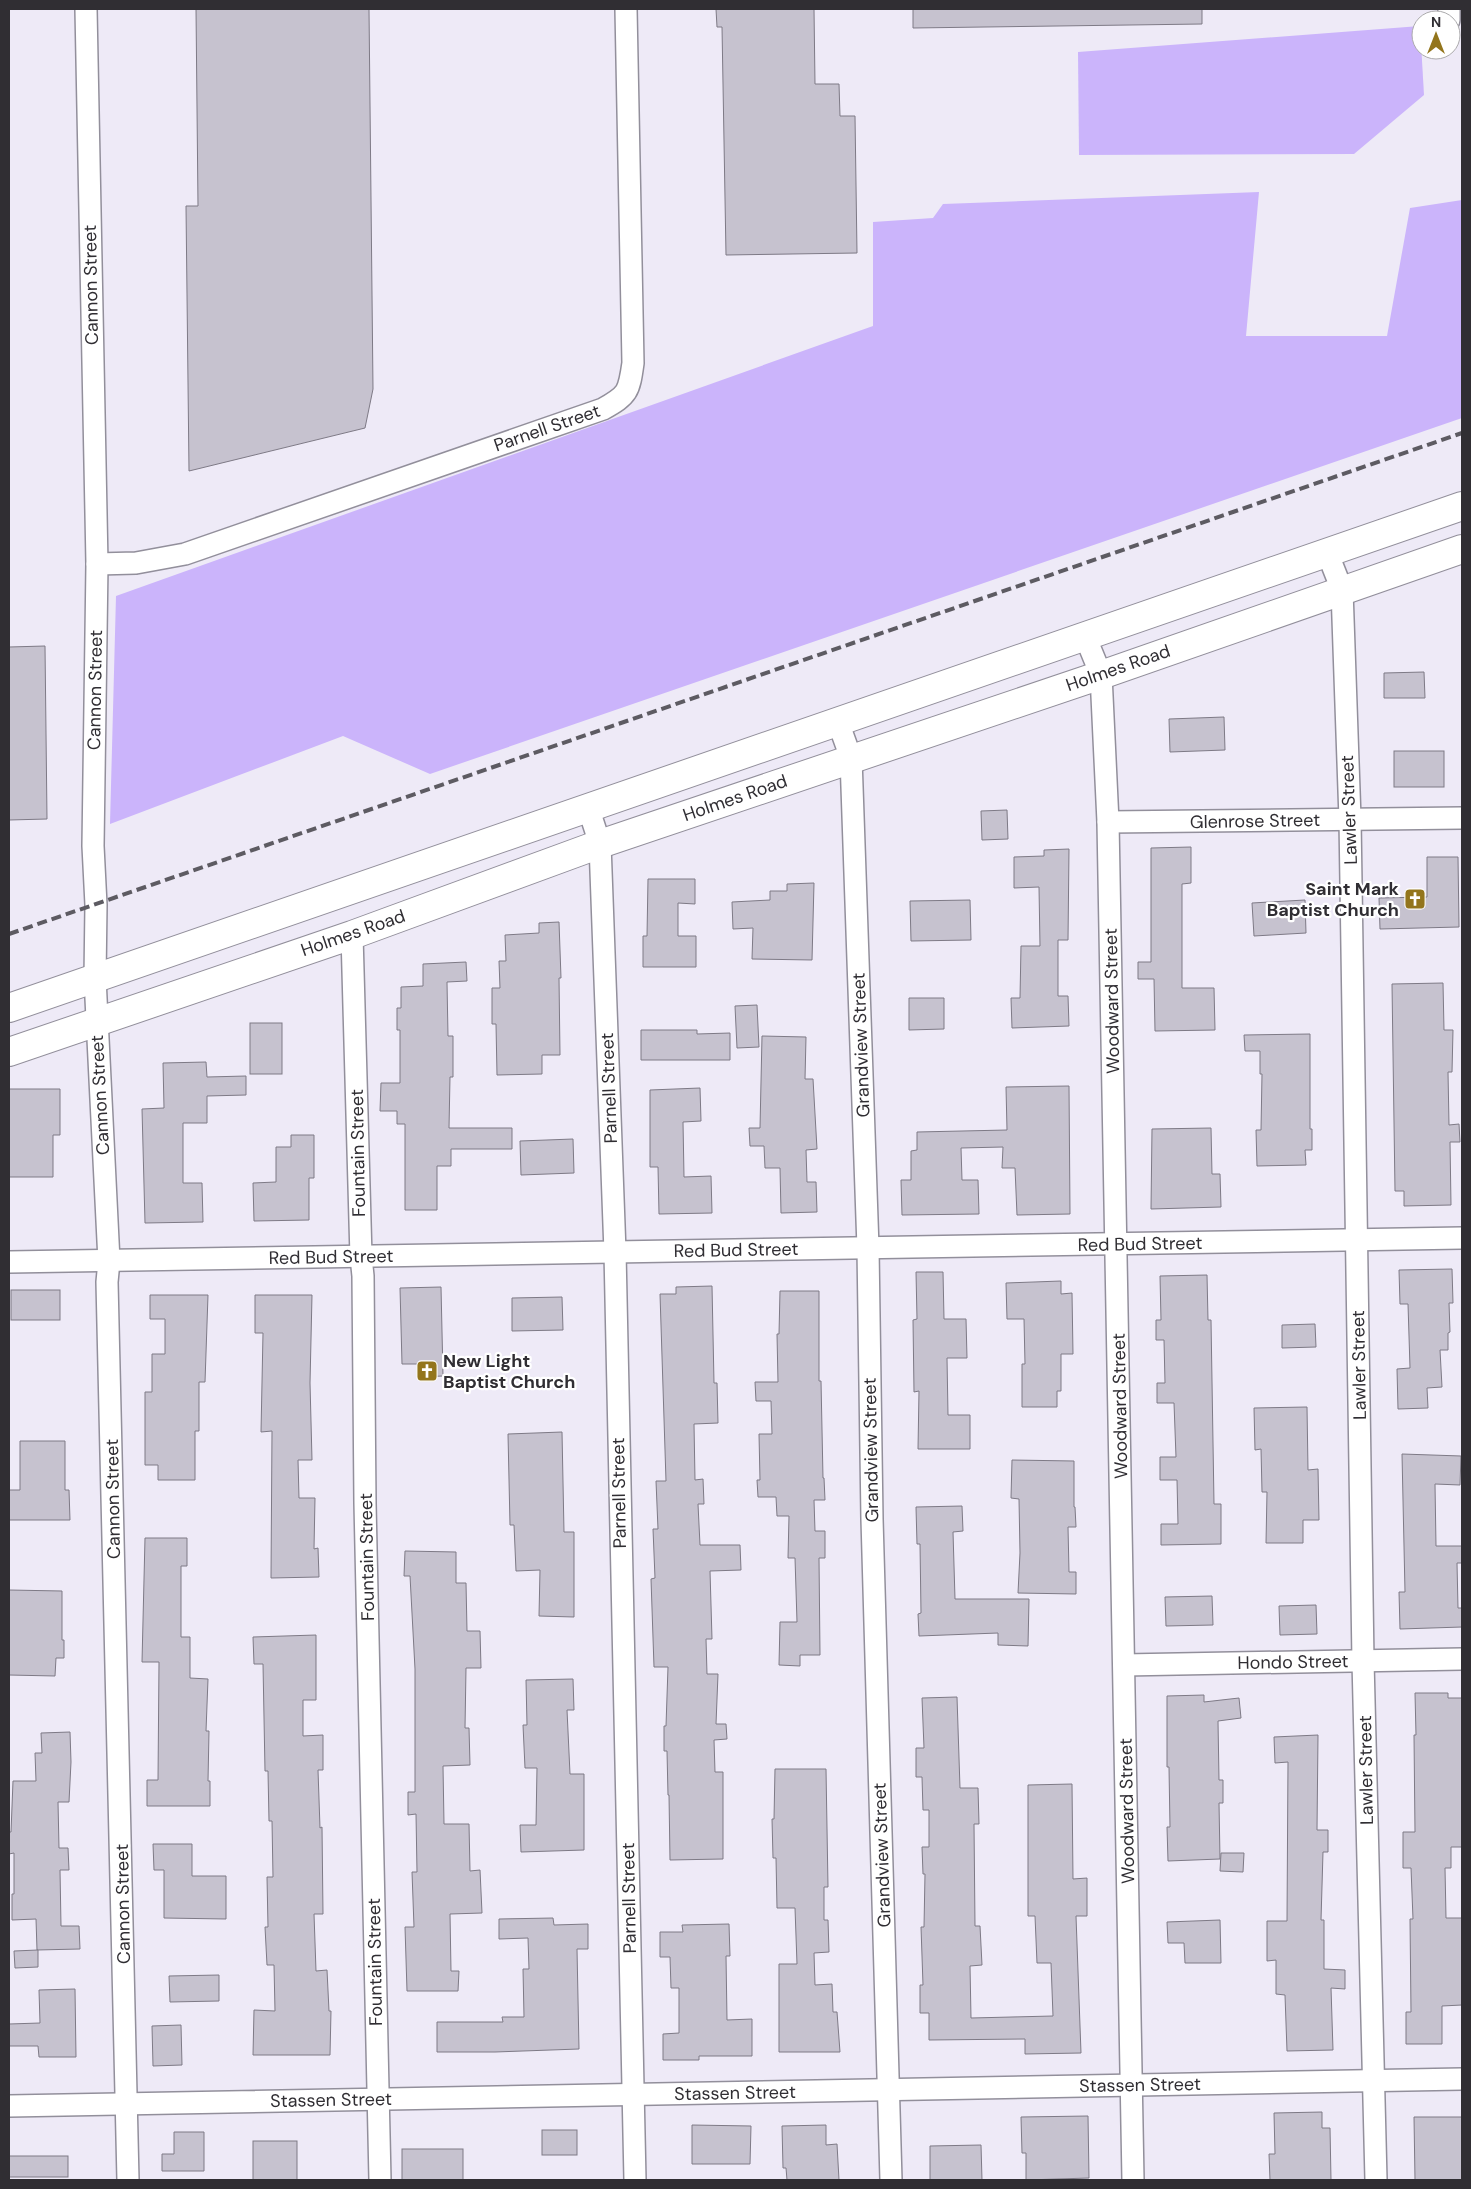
<svg xmlns="http://www.w3.org/2000/svg" width="1471" height="2189" viewBox="0 0 1471 2189" font-family="'DM Sans',sans-serif">
  <style>
    .green { fill: #cbb4fb }
    .building { fill: #c6c2cf; stroke: #7e7a86 }
    .lines { fill: none; stroke-linecap: round; stroke-linejoin: round }
    .street-casing { stroke: #928f9b; stroke-width: 24 }
    .secondary-casing { stroke: #928f9b; stroke-width: 30 }
    .street { stroke: #fff; stroke-width: 21 }
    .secondary { stroke: #fff; stroke-width: 28 }
    .rail { stroke: #5d5b62; stroke-width: 4; stroke-dasharray: 10 5; stroke-linecap: butt }
    .labels { text-anchor: middle; stroke-width: 4.5; stroke-linejoin: round; paint-order: stroke }
    .street-label { font-size: 18px; fill: #302e33; stroke: #fff }
    .poi-label { font-size: 18px; font-weight: bold; fill: #302e33; stroke: #fff; text-anchor: end }
  </style>
  <rect width="100%" height="100%" fill="#eeeaf7"/>
  <g class="green">
    <path d="M1420,26L1424,95L1354,154L1079,155L1078,52Z"/>
    <path d="M1259,192L1246,336H1387L1410,208L1462,200V418L430,774L343,736L110,824L116,596L873,326V222L933,218L943,204Z"/>
  </g>
  <g class="building">
    <path d="M196,9H369L373,389L365,428L189,471L186,206H198Z"/>
    <path d="M716,9H814L815,84H839L840,116H855L857,253L726,255L722,27H717Z"/>
    <path d="M913,9H1202V24L913,28Z"/>
    <path d="M45,646L47,819L9,820V647Z"/>
    <path d="M1424,672L1425,698H1384V673Z"/>
    <path d="M1224,717L1225,750L1170,752L1169,719Z"/>
    <rect x="1394" y="751" width="50" height="36"/>
    <path d="M1007,810L1008,839L982,840L981,811Z"/>
    <path d="M1191,847V883L1182,884V988H1214L1215,1030L1155,1031L1154,979H1138V962H1151V848Z"/>
    <path d="M1069,849L1068,940H1058V996H1068L1069,1026L1012,1028L1011,998H1020L1021,946H1040L1039,887L1014,888V857L1044,856V850Z"/>
    <path d="M1427,857H1458L1459,927L1380,929L1379,898L1427,897Z"/>
    <path d="M648,879H695V904L678,903V936H696V967H643V936H647Z"/>
    <path d="M814,883L812,960L752,959L753,928L733,929L732,902L770,900V891H787V884Z"/>
    <path d="M970,900L971,940L911,941L910,901Z"/>
    <path d="M1305,900L1306,933L1254,936L1252,903Z"/>
    <path d="M559,922L561,978H559L560,1055H542V1074L497,1075L496,1024H492V988H500L499,961H506L505,935L539,933V923Z"/>
    <path d="M466,962L467,981L447,982L448,1036H453V1077H450L449,1128H512V1149H451V1166H437V1210H405V1124H397V1111H380L381,1083H400V1030H397V1008H401V987L423,986V964Z"/>
    <path d="M1443,983L1444,1030H1453L1452,1072H1448L1449,1125L1459,1124L1460,1142H1450L1451,1205L1404,1206V1191H1395L1392,984Z"/>
    <path d="M909,998H944V1029L909,1030Z"/>
    <path d="M757,1005L759,1047L737,1048L735,1006Z"/>
    <rect x="250" y="1023" width="32" height="51"/>
    <path d="M641,1030H697V1034L730,1033V1060H641Z"/>
    <path d="M1310,1034V1129H1312V1150H1305L1306,1165L1257,1166L1256,1130H1261L1262,1074H1260V1051H1245L1244,1035Z"/>
    <path d="M762,1036L806,1037L805,1079H813L817,1149L806,1150L807,1182H816L817,1212L781,1213L780,1168H765L764,1146H750L749,1128H760Z"/>
    <path d="M206,1062L207,1077L246,1076V1095L207,1096V1123H183V1183H202L203,1222L145,1223L142,1109L164,1108L163,1063Z"/>
    <path d="M1069,1086L1070,1214L1017,1215L1015,1168H1002L1003,1147L961,1148L962,1180H978L979,1214L902,1215L901,1180H911V1151L917,1150V1132L1007,1130L1006,1087Z"/>
    <path d="M700,1088L701,1121L683,1122L684,1177L711,1176L712,1213L659,1214L658,1167H650V1090Z"/>
    <path d="M9,1089H60V1135H53V1177H9Z"/>
    <path d="M1211,1128L1212,1174H1220L1221,1207L1151,1209L1152,1129Z"/>
    <path d="M291,1135H314V1178H309V1220L254,1221L253,1183L276,1182V1147H291Z"/>
    <path d="M573,1139L574,1173L521,1175L520,1141Z"/>
    <path d="M1452,1269L1453,1303H1449L1450,1332L1448,1333V1350H1440L1442,1387L1427,1388L1428,1408L1398,1409L1397,1369L1410,1368L1408,1304H1400L1399,1270Z"/>
    <path d="M916,1272H943L944,1319H966L967,1358H947L948,1415H970V1449H918L919,1391L914,1392L913,1320L917,1319Z"/>
    <path d="M1207,1275L1208,1320H1211L1214,1504H1221V1544L1161,1545V1524H1178L1177,1480H1160V1457H1176L1174,1403H1157V1383H1165L1164,1340H1156V1320H1161L1160,1276Z"/>
    <path d="M1061,1281V1294L1072,1293L1073,1354H1061V1391H1057V1407H1022V1364H1025L1024,1319H1007L1006,1283Z"/>
    <path d="M712,1286L714,1383H717L718,1423L694,1424L695,1480L703,1479L704,1504H698L700,1545H740L741,1570L710,1571L712,1639H706L707,1674H718L716,1724H726L727,1739L714,1740L715,1772H723V1859L670,1860L669,1795H668L667,1751H664V1726H666L668,1667H654L651,1579L655,1578L653,1529H658L656,1481H666L660,1294H676V1287Z"/>
    <path d="M441,1287L443,1376L419,1377V1364H402L400,1288Z"/>
    <rect x="11" y="1290" width="49" height="30"/>
    <path d="M780,1291H819V1381H821L823,1478H824L825,1500H814L815,1531H825V1558H819L820,1655H800V1666L779,1665L780,1622H797L795,1558H788L789,1516H777L776,1497H758L757,1480H760L759,1434H772L771,1401H756L755,1382H778L777,1334H779Z"/>
    <path d="M150,1295H208L205,1382H199V1431H195V1480H158V1465H145V1392H152V1354H165V1319H150Z"/>
    <path d="M255,1295H312L310,1383L312,1460H298L299,1498H315L314,1549L318,1548L319,1577L271,1578L272,1431L261,1432L263,1333H255Z"/>
    <path d="M562,1297L563,1330L512,1331V1298Z"/>
    <path d="M1315,1324L1316,1347L1282,1348V1325Z"/>
    <path d="M1307,1407L1308,1470L1318,1469L1319,1520H1303V1543H1266L1267,1492H1262L1261,1449L1255,1450L1254,1408Z"/>
    <path d="M562,1432L564,1532H574V1617L539,1616L540,1570L516,1571L514,1525H510L508,1434Z"/>
    <path d="M20,1441H65V1490H69L70,1520H9V1490H20Z"/>
    <path d="M1402,1454L1461,1456L1460,1485L1435,1484L1436,1546H1462V1563H1457L1458,1608H1462V1627L1400,1629L1399,1592H1405Z"/>
    <path d="M1012,1460L1074,1461V1507H1075L1076,1527H1068L1069,1572H1076V1594L1018,1593L1020,1553L1019,1499L1011,1498Z"/>
    <path d="M962,1506L963,1531L953,1532L955,1599H1029L1028,1646L998,1645V1633L919,1636L918,1614L921,1613L920,1544H917L916,1507Z"/>
    <path d="M145,1538H187V1566H181V1637H190V1678L208,1679L206,1731H209L208,1781H210V1806H147V1780H158L159,1662H142Z"/>
    <path d="M405,1551L456,1552V1583H466L467,1631H480L481,1668H466L465,1728H469L470,1765L443,1766L444,1824H469L470,1871L480,1870L482,1913L450,1914L451,1971H459L458,1991H407L405,1927H414L412,1872H417L416,1814L408,1815V1792H415V1669L410,1576H404Z"/>
    <path d="M9,1590L62,1591V1640H64V1658H56L55,1676L9,1675Z"/>
    <path d="M1212,1596L1213,1625L1166,1626L1165,1597Z"/>
    <path d="M1316,1605L1317,1634L1280,1635L1279,1606Z"/>
    <path d="M316,1635V1700H303V1736L323,1735V1770H318L320,1828L322,1827L323,1914H314L316,1971L327,1970L329,2011H331L330,2055H253L254,2010L275,2011L274,1965H267L265,1927H268L267,1877H273L272,1821H269L268,1771H265L263,1664H254L253,1637Z"/>
    <path d="M573,1679L574,1710H567L570,1774H584V1850L521,1852L520,1825H536L537,1768H525L523,1725H527L526,1680Z"/>
    <path d="M1415,1693H1448V1698H1462V1847H1451V1868H1445L1446,1918H1462V2005L1442,2006V2044H1406V2012H1411L1410,1919H1413L1411,1868H1403V1832H1415L1414,1735H1416Z"/>
    <path d="M1204,1695V1702L1239,1698L1241,1718L1218,1721L1219,1780H1223V1803H1219L1220,1859L1168,1861L1167,1827H1170L1169,1767H1167V1696Z"/>
    <path d="M957,1697L960,1788H978L979,1824H974L975,1926H980L982,1965L970,1966L971,2018L1053,2016L1051,1963H1037L1035,1916H1028V1785L1072,1784L1073,1879L1087,1878V1916H1076L1081,2053L1025,2054V2039L929,2040V2013H920V1985H923L921,1927H924L925,1874H923L922,1847H929V1810H923L922,1777H916V1748H924L922,1698Z"/>
    <path d="M70,1732L71,1762L69,1802H58L59,1848H68L69,1870H60L61,1926H79L80,1949L37,1950L36,1919L12,1920V1894H14V1853L9,1854V1832H11L13,1781H36L35,1753H42L41,1733Z"/>
    <path d="M1318,1735L1317,1830H1328V1852H1323L1321,1920H1324V1969L1345,1970V1989L1331,1988L1333,2050L1287,2051L1285,1995L1276,1994V1960L1267,1961V1921H1287L1288,1762L1275,1763L1274,1737Z"/>
    <path d="M775,1769H826L828,1887H824V1920H828L829,1952L814,1953L815,1985L832,1984L833,2012H837L840,2052H779V1964H797L795,1908H777L776,1858H773L772,1819H774Z"/>
    <path d="M153,1844H192V1876H226V1919L164,1918V1870H154Z"/>
    <path d="M1221,1853H1244L1243,1872L1220,1871Z"/>
    <path d="M553,1918L554,1925L588,1924V1949H577L579,2049L495,2052H437V2022H503L502,2017H524L523,1969H529L528,1938L499,1939V1919Z"/>
    <path d="M1220,1920L1221,1963H1185L1184,1943H1168L1167,1922Z"/>
    <path d="M729,1924L730,1956H726L727,2020L752,2019V2056H699V2060H663V2034L679,2033V1988H671L670,1957H660V1932H683L682,1925Z"/>
    <path d="M38,1950V1967L15,1968L14,1951Z"/>
    <path d="M219,1975V2001L170,2002L169,1976Z"/>
    <path d="M75,1989L76,2057H39L38,2046H9V2024L40,2023L39,1990Z"/>
    <path d="M181,2025L182,2065L153,2066L152,2026Z"/>
    <path d="M1322,2112V2128H1330L1331,2180H1270L1269,2154H1275L1274,2113Z"/>
    <path d="M1088,2116L1089,2178L1026,2180V2153H1022L1021,2117Z"/>
    <path d="M1414,2117H1462V2180H1415Z"/>
    <path d="M692,2125L751,2126L750,2164H692Z"/>
    <path d="M826,2125V2145L837,2144L839,2180H787L786,2168H783L782,2126Z"/>
    <rect x="542" y="2130" width="35" height="25"/>
    <path d="M174,2132H204V2171H162V2154H174Z"/>
    <rect x="253" y="2141" width="44" height="39"/>
    <path d="M981,2145L982,2180H930V2146Z"/>
    <rect x="402" y="2149" width="61" height="31"/>
    <rect x="9" y="2156" width="59" height="21"/>
  </g>
  <g class="lines">
    <g class="street-casing">
      <g id="street">
        <path d="M86,9L97,564L93,846L96,905L95,978L109,1261L107,1282L128,2180"/>
        <path d="M1449,9V20"/>
        <path d="M1327,552L1342,590L1350,819L1363,1661L1376,2180"/>
        <path d="M97,564L136,563L185,554L603,409C628,395 629,392 633,363L626,9"/>
        <path d="M1085,636L1101,675L1108,822L1133,2180"/>
        <path d="M838,722L851,758L868,1248L872,1519L891,2180"/>
        <path d="M588,807L600,844L615,1252L635,2180"/>
        <path d="M1108,822L1462,818"/>
        <path d="M352,935L361,1257L363,1276L365,1503L380,2180"/>
        <path d="M9,1262L1462,1238"/>
        <path d="M1124,1665L1462,1659"/>
        <path d="M9,2106L1462,2079"/>
      </g>
    </g>
    <g class="secondary-casing">
      <g id="secondary">
        <path d="M9,1008L1462,506"/>
        <path d="M9,1052L352,935L600,844L1101,675L1462,549"/>
      </g>
    </g>
    <use href="#street" class="street"/>
    <use href="#secondary" class="secondary"/>
    <path class="rail" d="M9,934L1462,433"/>
  </g>
  <defs>
    <g id="church-square" transform="scale(1.125)"><rect x="-9" y="-9" width="18" height="18" rx="4" fill="#93751c" stroke="#fff"/><path d="M-1.2-6h2.4v3.5h3.3v2.4h-3.3V6h-2.4V-.1h-3.3v-2.4h3.3Z" fill="#fff"/></g>
  </defs>
  <g fill-rule="evenodd">
    <use href="#church-square" x="1415" y="899"/>
    <use href="#church-square" x="427" y="1371"/>
  </g>
  <g class="labels">
    <g class="street-label">
      <text transform="translate(91 285) rotate(-91)" y="6">Cannon Street</text>
      <text transform="translate(547 428) rotate(-19)" y="6">Parnell Street</text>
      <text transform="translate(1118 668) rotate(-19)" y="6">Holmes Road</text>
      <text transform="translate(95 690) rotate(-89)" y="6">Cannon Street</text>
      <text transform="translate(735 798) rotate(-19)" y="6">Holmes Road</text>
      <text transform="translate(1349 810) rotate(-92)" y="6">Lawler Street</text>
      <text transform="translate(1255 821) rotate(-1)" y="6">Glenrose Street</text>
      <text transform="translate(353 933) rotate(-19)" y="6">Holmes Road</text>
      <text transform="translate(1112 1001) rotate(-91)" y="6">Woodward Street</text>
      <text transform="translate(861 1045) rotate(-92)" y="6">Grandview Street</text>
      <text transform="translate(609 1088) rotate(-92)" y="6">Parnell Street</text>
      <text transform="translate(100 1095) rotate(-93)" y="6">Cannon Street</text>
      <text transform="translate(358 1153) rotate(-91)" y="6">Fountain Street</text>
      <text transform="translate(1140 1244) rotate(-1)" y="6">Red Bud Street</text>
      <text transform="translate(736 1250) rotate(-1)" y="6">Red Bud Street</text>
      <text transform="translate(331 1257) rotate(-1)" y="6">Red Bud Street</text>
      <text transform="translate(1359 1365) rotate(-91)" y="6">Lawler Street</text>
      <text transform="translate(1120 1406) rotate(-91)" y="6">Woodward Street</text>
      <text transform="translate(871 1450) rotate(-91)" y="6">Grandview Street</text>
      <text transform="translate(619 1493) rotate(-91)" y="6">Parnell Street</text>
      <text transform="translate(113 1499) rotate(-91)" y="6">Cannon Street</text>
      <text transform="translate(367 1557) rotate(-91)" y="6">Fountain Street</text>
      <text transform="translate(1293 1662) rotate(-1)" y="6">Hondo Street</text>
      <text transform="translate(1366 1770) rotate(-91)" y="6">Lawler Street</text>
      <text transform="translate(1127 1811) rotate(-91)" y="6">Woodward Street</text>
      <text transform="translate(882 1855) rotate(-92)" y="6">Grandview Street</text>
      <text transform="translate(629 1898) rotate(-91)" y="6">Parnell Street</text>
      <text transform="translate(123 1904) rotate(-91)" y="6">Cannon Street</text>
      <text transform="translate(375 1962) rotate(-91)" y="6">Fountain Street</text>
      <text transform="translate(1140 2085) rotate(-1)" y="6">Stassen Street</text>
      <text transform="translate(735 2093) rotate(-1)" y="6">Stassen Street</text>
      <text transform="translate(331 2100) rotate(-1)" y="6">Stassen Street</text>
    </g>
    <g class="poi-label">
      <text x="1399" y="895">Saint Mark<tspan x="1399" dy="21">Baptist Church</tspan></text>
      <text x="443" y="1367" text-anchor="start">New Light<tspan x="443" dy="21">Baptist Church</tspan></text>
    </g>
  </g>
  <rect width="1471" height="2189" fill="none" stroke="#302e33" stroke-width="20"/>
  <g transform="translate(1436 35)"><circle r="24" fill="#ffffff" stroke="#acabad"/>
  <path d="M0-4L9 19L0 12L-9 19Z" fill="#93751c"/>
  <text y="-8" font-size="14" font-weight="bold" text-anchor="middle" fill="#302e33">N</text>
  </g>
</svg>
